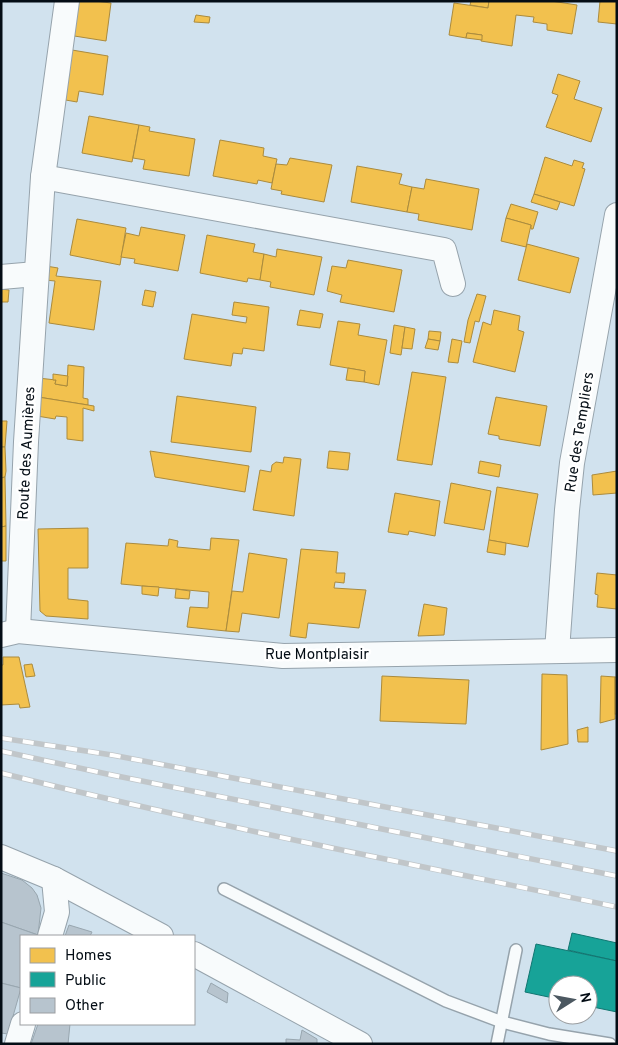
<svg xmlns="http://www.w3.org/2000/svg" width="618" height="1045" viewBox="0 0 618 1045" font-family="Overpass,sans-serif">
  <style>
    .homes { fill: #f2c14e; stroke: #ab8b3d }
    .public { fill: #17a398; stroke: #117671 }
    .building { fill: #b7c4ce; stroke: #98a6af }
    .lines { fill: none; stroke-linecap: round; stroke-linejoin: round }
    .lane-casing { stroke: #96a3ac; stroke-width: 14 }
    .street-casing { stroke: #96a3ac; stroke-width: 26 }
    .lane { stroke: #f8fbfc; stroke-width: 11 }
    .street { stroke: #f8fbfc; stroke-width: 24 }
    .rail-casing { stroke: #c1c6c9; stroke-width: 5.5 }
    .rail { stroke: #fff; stroke-width: 4; stroke-dasharray: 11; stroke-linecap: butt }
    .labels { text-anchor: middle; stroke-width: 5; stroke-linejoin: round; paint-order: stroke }
    .street-label { font-size: 15px; fill: #040d15; stroke: #fff }
  </style>
  <rect width="100%" height="100%" fill="#d1e2ee"/>
  <g class="homes">
    <path d="M73,1H95L111,3L106,41L68,35Z"/>
    <path d="M471,1H489L488,8L470,5Z"/>
    <path d="M489,1H551L577,5L572,34L547,30V24L533,22L534,17L516,15L512,46L481,41L482,35L467,33L466,38L449,35L454,3L488,8Z"/>
    <path d="M600,1H617V24L598,22Z"/>
    <path d="M196,15L210,17L209,23L194,22Z"/>
    <path d="M467,33L482,35V40L466,38Z"/>
    <path d="M66,49L108,56L103,95L79,91L77,102L60,99Z"/>
    <path d="M558,74L580,81L574,99L602,108L591,142L546,127L558,95L552,93Z"/>
    <path d="M89,116L139,125L132,162L82,153Z"/>
    <path d="M139,125L150,127L149,131L195,139L189,176L143,169L145,160L133,158Z"/>
    <path d="M220,140L264,148L263,156L277,159L272,183L258,180L257,184L213,176Z"/>
    <path d="M545,157L572,166L574,160L584,163L582,168L585,169L574,206L534,194Z"/>
    <path d="M290,158L332,165L324,202L281,194L282,191L271,189L276,164L287,165Z"/>
    <path d="M357,166L402,174L399,184L412,187L407,212L351,202Z"/>
    <path d="M426,179L479,189L472,230L418,220L419,214L407,212L412,187L424,189Z"/>
    <path d="M534,194L560,202L557,210L531,202Z"/>
    <path d="M511,204L538,212L533,229H531V225L506,218Z"/>
    <path d="M506,218L531,225L526,247L501,241Z"/>
    <path d="M77,219L126,228L120,265L70,255Z"/>
    <path d="M141,227L185,235L178,271L134,263L135,259L121,257L126,233L139,236Z"/>
    <path d="M207,235L255,244L253,252L264,254L260,280L248,278L247,282L200,273Z"/>
    <path d="M527,244L579,258L570,293L518,280Z"/>
    <path d="M277,249L322,257L314,295L270,287L271,282L260,280L264,254L276,257Z"/>
    <path d="M348,260L402,270L394,312L340,302L342,295L327,291L332,266L346,268Z"/>
    <path d="M46,266L58,268L56,276L101,281L94,330L49,323L55,281L45,280Z"/>
    <path d="M1,289L9,290L8,302H1Z"/>
    <path d="M145,290L156,292L153,307L142,305Z"/>
    <path d="M477,294L486,296L479,322L475,321L470,343L464,342L468,320Z"/>
    <path d="M234,302L269,307L264,351L243,348L242,354L233,353L231,366L184,359L192,314L246,323L247,317L232,315Z"/>
    <path d="M300,310L323,314L320,328L297,325Z"/>
    <path d="M494,310L520,316L518,330L524,332L515,372L473,362L483,322L491,325Z"/>
    <path d="M338,321L360,324L358,335L387,340L379,385L364,382L365,371L330,365Z"/>
    <path d="M394,325L405,327L401,355L390,353Z"/>
    <path d="M405,327L415,329L412,349L402,348Z"/>
    <path d="M429,331L441,332L440,341L428,339Z"/>
    <path d="M428,339L440,341L438,350L425,348Z"/>
    <path d="M452,339L462,341L458,363L448,362Z"/>
    <path d="M68,365L84,367L83,398L88,399V405L38,397V378L56,380L55,384L67,386Z"/>
    <path d="M348,368L365,371L364,382L346,380Z"/>
    <path d="M412,372L446,377L432,465L397,460Z"/>
    <path d="M53,374L68,376L67,386L55,384L56,380H53Z"/>
    <path d="M177,396L256,407L251,452L171,442Z"/>
    <path d="M38,397L94,406V411L83,408V441L67,439V417L56,416L55,419L37,416Z"/>
    <path d="M496,397L547,406L540,446L499,439V436L488,434Z"/>
    <path d="M1,421H7L5,447H1Z"/>
    <path d="M1,447H5L6,471L5,477L1,478Z"/>
    <path d="M150,451L249,466L245,492L155,477Z"/>
    <path d="M329,451L350,453L348,470L327,468Z"/>
    <path d="M284,457L301,459L294,516L253,510L260,470L271,472L272,465L276,462L283,463Z"/>
    <path d="M480,461L501,465L499,477L478,473Z"/>
    <path d="M617,471V493L593,495L592,475Z"/>
    <path d="M5,477L6,526L1,527V478Z"/>
    <path d="M451,483L491,491L484,530L444,523Z"/>
    <path d="M497,487L538,494L528,547L489,540Z"/>
    <path d="M395,493L440,501L435,536L409,531L408,535L388,532Z"/>
    <path d="M6,526V561H1V527Z"/>
    <path d="M88,528V568H68V599L88,601V619L46,616L40,611L38,529Z"/>
    <path d="M211,538L239,540L226,631L187,627L190,607L208,608L209,592L121,584L126,543L168,546L169,539L178,541L177,547L210,550Z"/>
    <path d="M489,540L506,543L505,555L487,552Z"/>
    <path d="M301,549L338,552L336,573H345L344,583L335,582L334,588L366,590L359,628L308,623L306,638L290,636Z"/>
    <path d="M249,553L287,559L279,618L242,613L239,632L226,631L232,591L243,592Z"/>
    <path d="M597,573L617,575V609L597,607L598,595L595,594Z"/>
    <path d="M142,586L159,587L158,596L142,594Z"/>
    <path d="M176,589L190,591L189,599L175,598Z"/>
    <path d="M424,604L447,608L444,635L418,636Z"/>
    <path d="M3,657H19L30,707L20,708L19,704L1,705V665H3Z"/>
    <path d="M32,664L35,676L26,677L24,665Z"/>
    <path d="M542,674L567,675L568,744L541,750Z"/>
    <path d="M382,676L469,680L466,724L380,721Z"/>
    <path d="M601,676L615,677V719L600,723Z"/>
    <rect x="615" y="677" width="2" height="37"/>
    <path d="M588,727V742H578L577,730Z"/>
  </g>
  <g class="public">
    <path d="M572,933L617,943V961L568,950Z"/>
    <path d="M536,944L617,961V1012L588,1006V985H558V999L525,992Z"/>
  </g>
  <g class="building">
    <path d="M1,873L22,880L32,888L37,895L41,908L38,935L1,922Z"/>
    <path d="M1,922L38,935L37,936H21V988L1,983Z"/>
    <path d="M69,925L92,932L90,936H65Z"/>
    <path d="M1,983L21,988L8,1034L1,1033Z"/>
    <path d="M211,983L228,993L227,1003L207,992Z"/>
    <path d="M38,1024H70L68,1044H31Z"/>
    <path d="M302,1030L317,1039V1044H286V1039L300,1040Z"/>
  </g>
  <g class="lines">
    <g class="lane-casing">
      <g id="lane">
        <path d="M224,889L446,1001L502,1022L549,1034L610,1044"/>
        <path d="M497,1044L516,950"/>
      </g>
    </g>
    <g class="street-casing">
      <g id="street">
        <path d="M43,177L444,250L453,284"/>
        <path d="M1,277L36,274"/>
        <path d="M18,631L26,442L43,177L67,1"/>
        <path d="M1,635L18,631L283,656L617,650"/>
        <path d="M557,651L567,510L572,463L617,215"/>
        <path d="M1,857L54,879L161,936"/>
        <path d="M50,936L57,912L54,879"/>
        <path d="M194,954L360,1044"/>
        <path d="M17,1044L23,1024"/>
      </g>
    </g>
    <use href="#lane" class="lane"/>
    <use href="#street" class="street"/>
    <g class="rail-casing">
      <g id="rail">
        <path d="M1,738L112,755L617,851"/>
        <path d="M1,751L107,774L617,876"/>
        <path d="M1,773C205,824 411,864 617,907"/>
      </g>
    </g>
    <use href="#rail" class="rail"/>
  </g>
  <g class="labels">
    <g class="street-label">
      <text transform="translate(579 432) rotate(-81)" y="5">Rue des Templiers</text>
      <text transform="translate(26 453) rotate(-87)" y="5">Route des Aumières</text>
      <text x="317" y="659">Rue Montplaisir</text>
    </g>
  </g>
  <rect width="618" height="1045" fill="none" stroke="#040d15" stroke-width="5"/>
  <rect x="20" y="935" width="175" height="90" fill="#ffffff" stroke="#9b9ea1"/>
  <rect x="30" y="948" width="25" height="15" fill="#f2c14e" stroke="#9b9ea1"/>
  <text x="65" y="960" font-size="15" fill="#040d15">Homes</text>
  <rect x="30" y="972" width="25" height="15" fill="#17a398" stroke="#9b9ea1"/>
  <text x="65" y="985" font-size="15" fill="#040d15">Public</text>
  <rect x="30" y="998" width="25" height="15" fill="#b7c4ce" stroke="#9b9ea1"/>
  <text x="65" y="1010" font-size="15" fill="#040d15">Other</text>
  <g transform="translate(573 1000) rotate(79)"><circle r="24" fill="#ffffff" stroke="#9b9ea1"/>
  <path d="M0-4L9 19L0 12L-9 19Z" fill="#4c5861"/>
  <text y="-8" font-size="14" font-weight="bold" text-anchor="middle" fill="#040d15">N</text>
  </g>
</svg>
